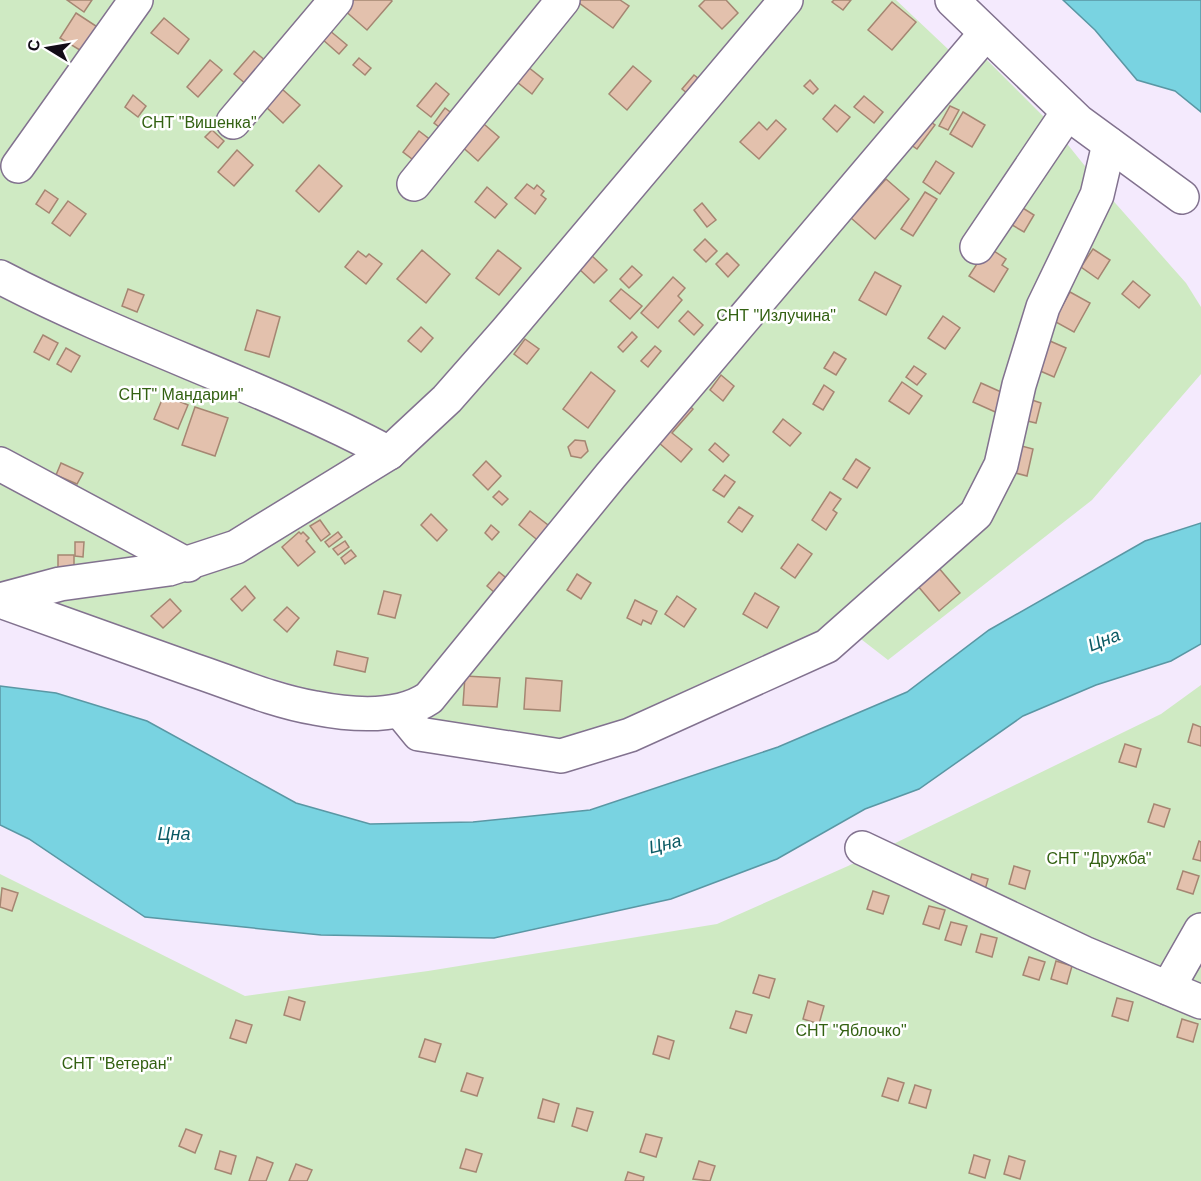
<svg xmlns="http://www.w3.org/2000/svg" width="1201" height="1181" viewBox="0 0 1201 1181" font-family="Arial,sans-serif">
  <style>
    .green { fill: #cfeac3 }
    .water { fill: #79d3e1; stroke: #5a97a4; stroke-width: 1.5 }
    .building { fill: #e3c1ad; stroke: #a58672; stroke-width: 1.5 }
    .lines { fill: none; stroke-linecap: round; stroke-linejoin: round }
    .minor-casing { stroke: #82728f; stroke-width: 36 }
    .minor { stroke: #fff; stroke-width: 33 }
    .labels { text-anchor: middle; stroke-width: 5; stroke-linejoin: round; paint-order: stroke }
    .park-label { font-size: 16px; fill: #336112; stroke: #fff }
    .water-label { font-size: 18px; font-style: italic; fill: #0a5a64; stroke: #fff }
  </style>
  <rect width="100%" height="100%" fill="#f4eafd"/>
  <g class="green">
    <path d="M0,0H896L967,67L986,59L1052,125L1109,196L1186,283L1201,307V374L1092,500L888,660L839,622L803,644L571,743L422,724L30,605L175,580L389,438L230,539L0,586Z"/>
    <path d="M1201,685V1181H0V874L245,996L428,971L717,924L848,866L1161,714Z"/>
  </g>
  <g class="water">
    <path d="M1063,0H1201V112L1175,91L1137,80L1095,30Z"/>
    <path d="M1201,523V644L1171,661L1096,685L1023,716L919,789L865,809L777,859L671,899L494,938L321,935L145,917L29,839L0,825V686L56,693L147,721L296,803L370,824L473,822L590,810L778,747L907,692L989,630L1145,541Z"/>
  </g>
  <g class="building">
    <path d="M67,0H92L84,12Z"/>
    <path d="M351,0H391L392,1L367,30L343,9Z"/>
    <path d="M575,0H620L629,6L613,28Z"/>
    <path d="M705,0H726L738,13L722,29L699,6Z"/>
    <path d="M834,0H851L843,10L832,2Z"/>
    <path d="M892,2L916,22L892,50L868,30Z"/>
    <path d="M76,13L99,28L83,52L60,38Z"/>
    <path d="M164,18L189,39L178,54L151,33Z"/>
    <path d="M329,30L347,45L339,54L322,39Z"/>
    <path d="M254,51L272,66L253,90L234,74Z"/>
    <path d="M359,58L371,68L365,75L353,65Z"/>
    <path d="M210,60L222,70L198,97L187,87Z"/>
    <path d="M523,63L543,79L532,94L512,78Z"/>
    <path d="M633,66L651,81L627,110L609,94Z"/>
    <path d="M694,75L707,85L695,100L682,89Z"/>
    <path d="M810,80L818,89L813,94L804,86Z"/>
    <path d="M436,83L449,94L431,117L417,106Z"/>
    <path d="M282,89L300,105L283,123L266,107Z"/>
    <path d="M133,95L146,106L138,117L125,107Z"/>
    <path d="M864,96L883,112L874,123L854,107Z"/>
    <path d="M835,105L850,117L837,132L823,119Z"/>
    <path d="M950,106L959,110L948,130L939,126Z"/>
    <path d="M445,108L458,118L447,133L434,123Z"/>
    <path d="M963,112L985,125L972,147L950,134Z"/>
    <path d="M922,116L935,125L917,149L904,140Z"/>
    <path d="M478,119L499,137L478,161L458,143Z"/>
    <path d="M776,120L786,129L759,159L740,142L759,122L767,130Z"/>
    <path d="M212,130L224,141L218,148L205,137Z"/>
    <path d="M419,131L432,141L416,162L403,152Z"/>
    <path d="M237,150L253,165L234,186L218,172Z"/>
    <path d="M936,161L954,173L940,194L923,182Z"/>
    <path d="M319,165L342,186L319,212L296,191Z"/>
    <path d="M886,179L909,199L875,239L851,218Z"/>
    <path d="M527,184L534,189L537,185L544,191L541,195L546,199L535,214L515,198Z"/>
    <path d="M487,187L507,204L495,218L475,202Z"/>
    <path d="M45,190L58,199L49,213L36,204Z"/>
    <path d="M925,192L937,199L913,236L901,229Z"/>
    <path d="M68,201L86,214L70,236L52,223Z"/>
    <path d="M702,203L716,220L707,227L694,210Z"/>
    <path d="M1018,205L1034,215L1024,232L1007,222Z"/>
    <path d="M705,239L717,251L706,262L694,250Z"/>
    <path d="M988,247L1006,259L1002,265L1008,269L994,292L969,276Z"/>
    <path d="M1093,249L1110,260L1098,279L1081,267Z"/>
    <path d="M422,250L450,274L426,303L397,279Z"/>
    <path d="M498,250L521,268L499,295L476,278Z"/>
    <path d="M358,251L366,257L369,254L382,264L366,284L345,267Z"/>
    <path d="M727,253L739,265L728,277L716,264Z"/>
    <path d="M591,255L607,270L594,283L578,268Z"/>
    <path d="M632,266L642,275L629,288L620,279Z"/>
    <path d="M875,272L901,286L886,315L859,300Z"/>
    <path d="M673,277L685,288L678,296L682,300L658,328L641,313Z"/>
    <path d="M1133,281L1150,295L1139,308L1122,294Z"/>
    <path d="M128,289L144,295L137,312L122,306Z"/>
    <path d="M621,289L642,306L630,319L610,301Z"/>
    <path d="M1070,292L1090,303L1074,332L1054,321Z"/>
    <path d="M257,310L280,317L269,357L245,350Z"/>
    <path d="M688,311L703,325L694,335L679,321Z"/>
    <path d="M943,316L960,328L945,349L928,338Z"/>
    <path d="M421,327L433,338L421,352L408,341Z"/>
    <path d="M632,332L637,337L623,352L618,347Z"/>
    <path d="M43,335L58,343L49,360L34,352Z"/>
    <path d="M525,339L539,349L527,364L514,354Z"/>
    <path d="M1050,341L1066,348L1054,377L1038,370Z"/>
    <path d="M655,346L661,351L648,367L641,361Z"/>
    <path d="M66,348L80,356L71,372L57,364Z"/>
    <path d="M834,352L846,359L836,375L824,368Z"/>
    <path d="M914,366L926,374L917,385L906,377Z"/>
    <path d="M591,372L615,391L588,428L563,409Z"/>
    <path d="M721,375L734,386L723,401L710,390Z"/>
    <path d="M902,382L922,396L909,414L889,401Z"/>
    <path d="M981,383L1010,396L1002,415L973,402Z"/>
    <path d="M824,385L834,392L823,410L813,404Z"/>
    <path d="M164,395L188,405L178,429L154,419Z"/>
    <path d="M682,399L693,409L672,433L692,449L681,462L651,436Z"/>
    <path d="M1029,399L1041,403L1036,423L1023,420Z"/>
    <path d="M195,407L228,418L215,456L182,445Z"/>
    <path d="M783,419L801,433L790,446L773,432Z"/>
    <path d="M575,440L585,441L588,451L581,458L571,456L568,447Z"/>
    <path d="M715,443L729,455L723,462L709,450Z"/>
    <path d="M1014,444L1033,449L1027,476L1008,471Z"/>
    <path d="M856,459L870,468L857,488L843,479Z"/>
    <path d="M486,461L501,476L488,490L473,475Z"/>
    <path d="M61,463L83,473L77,484L56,475Z"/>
    <path d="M725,475L735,482L724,497L713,490Z"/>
    <path d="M499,491L508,499L502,505L493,497Z"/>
    <path d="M830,492L841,499L833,510L837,513L826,530L812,520Z"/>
    <path d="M739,507L753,516L742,532L728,522Z"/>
    <path d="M530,511L557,532L546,547L519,525Z"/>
    <path d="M431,514L447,530L437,541L421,525Z"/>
    <path d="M320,520L330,534L321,541L310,526Z"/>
    <path d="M491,525L499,532L492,540L485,533Z"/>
    <path d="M299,532L301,534L303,532L309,538L306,541L315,552L298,566L282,547Z"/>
    <path d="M338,532L342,537L329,547L325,542Z"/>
    <path d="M345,541L349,547L338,555L333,549Z"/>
    <path d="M75,542H84L83,557L75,556Z"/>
    <path d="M798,544L812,554L795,578L781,568Z"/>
    <path d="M351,550L356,556L345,564L341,558Z"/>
    <rect x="58" y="555" width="16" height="18"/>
    <path d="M938,567L960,593L939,611L917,585Z"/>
    <path d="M499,572L515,585L503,600L487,586Z"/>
    <path d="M577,574L591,583L581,599L567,590Z"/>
    <path d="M245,586L255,598L242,611L231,599Z"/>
    <path d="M384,591L401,595L395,618L378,614Z"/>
    <path d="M755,593L779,607L767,628L743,614Z"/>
    <path d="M677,596L696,609L684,627L665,614Z"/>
    <path d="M170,599L181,611L163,628L151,616Z"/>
    <path d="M635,600L657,611L651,624L643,620L641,625L627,618Z"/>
    <path d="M287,607L299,618L287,632L274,620Z"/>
    <path d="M337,651L368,658L365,672L334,665Z"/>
    <path d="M465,676L500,678L497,707L463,705Z"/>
    <path d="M526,678L562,681L560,711L524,709Z"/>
    <path d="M1193,724L1201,727V746L1188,742Z"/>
    <path d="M1125,744L1141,749L1136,767L1119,762Z"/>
    <path d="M1154,804L1170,809L1164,827L1148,822Z"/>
    <path d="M1199,841L1201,842V861L1193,859Z"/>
    <path d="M1014,866L1030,871L1025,889L1009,884Z"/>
    <path d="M1183,871L1199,876L1193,894L1177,889Z"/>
    <path d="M972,874L988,879L983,897L967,892Z"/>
    <path d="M2,888L18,893L12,911L0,907Z"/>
    <path d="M873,891L889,896L883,914L867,909Z"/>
    <path d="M929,906L945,910L939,929L923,924Z"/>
    <path d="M951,922L967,926L961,945L945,940Z"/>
    <path d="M981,934L997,938L992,957L976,952Z"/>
    <path d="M1029,957L1045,962L1039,980L1023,975Z"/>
    <path d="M1056,961L1072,966L1067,984L1051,979Z"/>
    <path d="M759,975L775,979L769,998L753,993Z"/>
    <path d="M289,997L305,1002L300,1020L284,1015Z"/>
    <path d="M1117,998L1133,1002L1128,1021L1112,1016Z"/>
    <path d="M808,1001L824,1006L819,1024L803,1019Z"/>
    <path d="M736,1011L752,1015L746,1033L730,1028Z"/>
    <path d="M1182,1019L1198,1024L1193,1042L1177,1037Z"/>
    <path d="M236,1020L252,1025L246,1043L230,1038Z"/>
    <path d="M658,1036L674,1041L669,1059L653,1054Z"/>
    <path d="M425,1039L441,1044L435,1062L419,1057Z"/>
    <path d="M467,1073L483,1078L477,1096L461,1091Z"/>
    <path d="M888,1078L904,1083L898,1101L882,1096Z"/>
    <path d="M915,1085L931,1090L926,1108L909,1103Z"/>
    <path d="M543,1099L559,1104L554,1122L538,1118Z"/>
    <path d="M577,1108L593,1112L587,1131L572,1126Z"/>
    <path d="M186,1129L202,1135L195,1153L179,1146Z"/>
    <path d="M646,1134L662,1138L656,1157L640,1152Z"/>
    <path d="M466,1149L482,1154L476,1172L460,1168Z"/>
    <path d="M220,1151L236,1156L231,1174L215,1169Z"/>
    <path d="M974,1155L990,1160L985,1178L969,1173Z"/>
    <path d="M1009,1156L1025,1161L1020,1179L1004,1174Z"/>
    <path d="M257,1157L273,1163L266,1181H249Z"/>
    <path d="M699,1161L715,1166L710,1181L693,1179Z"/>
    <path d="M296,1164L312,1170L307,1181H289Z"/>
    <path d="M628,1172L644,1177L643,1181H625Z"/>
  </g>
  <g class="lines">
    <g class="minor-casing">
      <g id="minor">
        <path d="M952,0L1078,121L1182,197"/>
        <path d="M233,122L336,0"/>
        <path d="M18,166L136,0"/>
        <path d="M414,184L563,0"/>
        <path d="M977,247L1068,112"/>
        <path d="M0,277C126,343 263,386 389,453"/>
        <path d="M0,464L188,565"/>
        <path d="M0,600L60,584L169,569L236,547L389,453L447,399L506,332L786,0"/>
        <path d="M0,601C64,624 129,647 193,670C232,683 274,701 315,708C351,715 398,719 429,698L611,475L986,33"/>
        <path d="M401,712L419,734L561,756L630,735L827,646L976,514L1001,465L1019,385L1043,307L1097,195L1109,144"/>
        <path d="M862,848L1084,953L1201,1002"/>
        <path d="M1168,988L1201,930"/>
      </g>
    </g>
    <use href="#minor" class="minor"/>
  </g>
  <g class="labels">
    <g class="park-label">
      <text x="199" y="128">СНТ "Вишенка"</text>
      <text x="776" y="321">СНТ "Излучина"</text>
      <text x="181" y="400">СНТ" Мандарин"</text>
      <text x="1099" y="864">СНТ "Дружба"</text>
      <text x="851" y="1036">СНТ "Яблочко"</text>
      <text x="117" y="1069">СНТ "Ветеран"</text>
    </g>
    <g class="water-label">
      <text transform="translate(1104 640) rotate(-22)" y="6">Цна</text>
      <text x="174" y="840">Цна</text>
      <text transform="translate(665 844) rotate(-14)" y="6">Цна</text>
    </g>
  </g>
  <g transform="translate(48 48) rotate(281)" stroke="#ffffff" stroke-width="4.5" paint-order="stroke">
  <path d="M0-4.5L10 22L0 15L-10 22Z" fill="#120c17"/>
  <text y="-9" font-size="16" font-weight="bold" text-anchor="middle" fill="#120c17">С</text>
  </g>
</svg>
